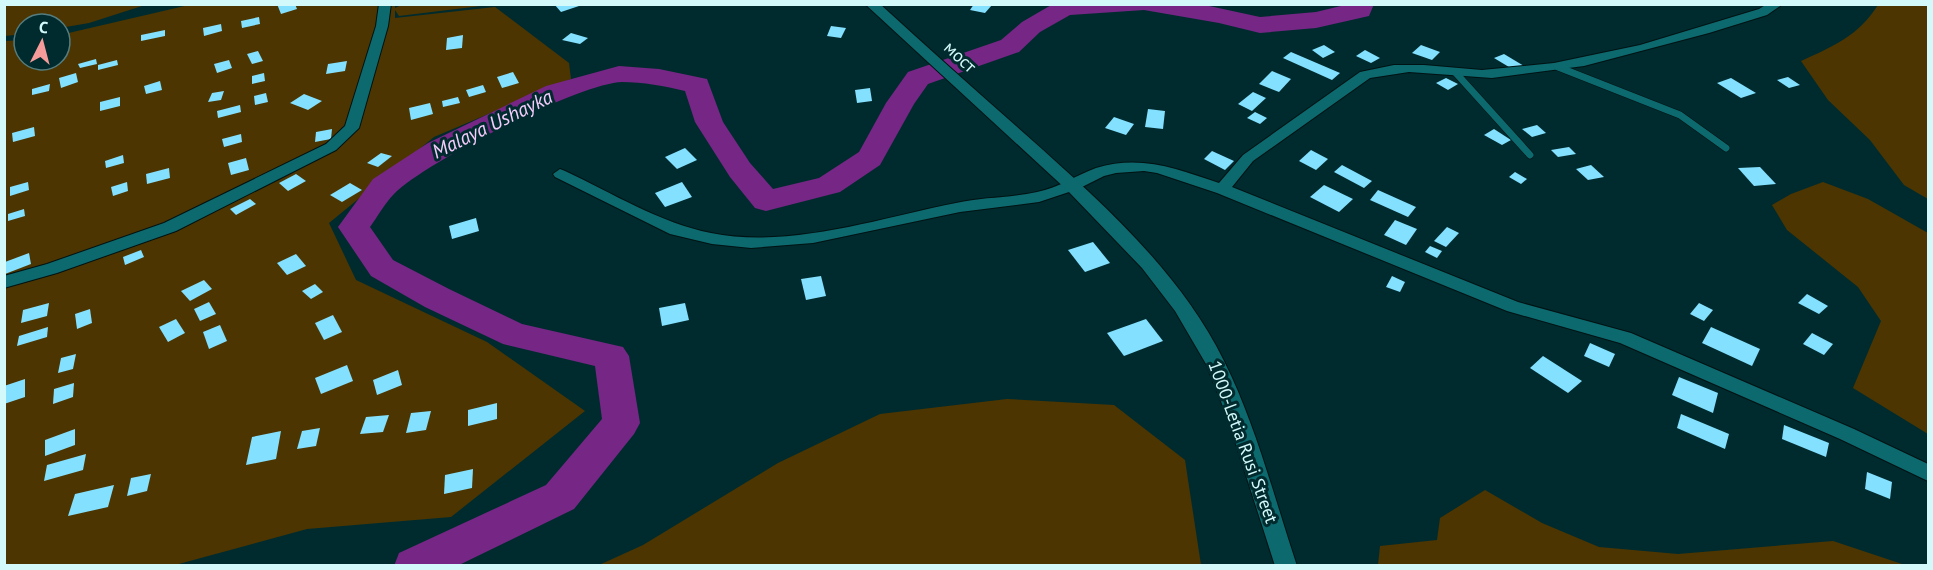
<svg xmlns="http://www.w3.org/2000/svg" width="1933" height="570" viewBox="0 0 1933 570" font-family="'PT Sans',sans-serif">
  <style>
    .green { fill: #4c3501 }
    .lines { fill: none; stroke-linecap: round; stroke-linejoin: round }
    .river { fill: #762685; fill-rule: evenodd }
    .building { fill: #83e0fe }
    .service-casing { stroke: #001213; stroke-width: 8 }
    .minor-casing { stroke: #001213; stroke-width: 2 }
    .tertiary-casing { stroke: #001213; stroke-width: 2 }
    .service { stroke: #0c696e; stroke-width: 7 }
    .minor { fill: #0c696e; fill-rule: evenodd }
    .tertiary { fill: #0c696e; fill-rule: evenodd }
    .labels { text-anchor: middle; stroke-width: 6; stroke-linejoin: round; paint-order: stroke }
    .street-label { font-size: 18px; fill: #d3f9fb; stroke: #002b2e }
    .water-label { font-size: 20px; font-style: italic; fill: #f5ccfc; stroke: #002b2e }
  </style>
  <rect width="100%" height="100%" fill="#002b2e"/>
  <g class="green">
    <path d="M5,4H145V5L89,23L60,28V24H24V34L5,36Z"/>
    <path d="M395,4V8L403,4H497L399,16L395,10V18L495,7L569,63L571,79L434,137L329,223L356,280L487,342L585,411L451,517L307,529L175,565L5,566V41L24,40V60H60V35L189,5Z"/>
    <path d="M1878,5H1928V199L1904,185L1870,140L1828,100L1801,61C1834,46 1858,36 1878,5Z"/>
    <path d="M1823,182L1868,199L1928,233V434L1853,388L1881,321L1858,287L1787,230L1772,205L1791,194Z"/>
    <path d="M1007,399L1114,405L1185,460L1201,565H599L643,545L778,463L880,414Z"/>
    <path d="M1485,490L1542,523L1599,547L1678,554L1833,541L1905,565H1378L1380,546L1437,540L1440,518Z"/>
  </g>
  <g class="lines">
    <path class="river" d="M1053,4H1200L1260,17L1316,12L1349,4H1374L1369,16L1316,28L1260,33L1219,23L1144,10L1070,15L1040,32L1019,52L928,84L914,104L880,165L840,192L766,211L755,208L730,177L695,122L685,91C665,86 643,82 622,82C580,83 424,163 394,194C385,203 378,216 370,227L393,260L449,289L522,324L623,347L629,356L640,423L634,434L574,509L457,566H394L399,553L546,485L602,419L595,366L503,344L425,307L371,276L338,227L373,179L428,143L546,86L619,66L659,69L707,79L723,122L750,163L773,189L819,178L859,152L886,103L908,72L1001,40L1022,22Z"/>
  </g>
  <g class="building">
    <path d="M277,4H295L297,9L281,14Z"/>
    <path d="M554,4H581L582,5L561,12Z"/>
    <path d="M974,4H989L992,5L985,13L970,10Z"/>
    <path d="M259,17L260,24L242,28L241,21Z"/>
    <path d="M221,24L222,31L204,36L203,28Z"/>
    <path d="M831,26L846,28L841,38L827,36Z"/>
    <path d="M165,30V36L141,41V35Z"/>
    <path d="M571,33L588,38L580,44L562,40Z"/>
    <path d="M463,35L462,48L446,50L447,38Z"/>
    <path d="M1324,45L1335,52L1323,58L1312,50Z"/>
    <path d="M1421,45L1440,52L1432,60L1412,53Z"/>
    <path d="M1365,50L1380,58L1371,63L1356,56Z"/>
    <path d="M258,51L263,61L252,64L247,54Z"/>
    <path d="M1291,52L1340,73L1332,80L1283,58Z"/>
    <path d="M1504,54L1524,66L1514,70L1494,58Z"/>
    <path d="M96,59L97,64L80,68L78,64Z"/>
    <path d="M117,60L118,65L98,70V65Z"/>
    <path d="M229,60L232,68L217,73L214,64Z"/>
    <path d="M347,61L345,71L326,74L328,64Z"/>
    <path d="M1272,71L1291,79L1279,92L1259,84Z"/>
    <path d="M513,72L519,83L502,88L497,77Z"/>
    <path d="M76,73L78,82L61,88L59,78Z"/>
    <path d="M264,73L265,81L252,84V76Z"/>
    <path d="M1788,77L1800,85L1789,88L1777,80Z"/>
    <path d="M1446,78L1458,84L1448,90L1436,83Z"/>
    <path d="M1731,78L1756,93L1741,98L1717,83Z"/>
    <path d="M160,81L162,90L146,94L144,86Z"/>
    <path d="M50,84L49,91L32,95V89Z"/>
    <path d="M483,85L486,92L469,97L466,90Z"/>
    <path d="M870,88L872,101L857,103L855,90Z"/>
    <path d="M224,91L221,100L208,102L212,93Z"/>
    <path d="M1253,92L1266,98L1252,111L1238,104Z"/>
    <path d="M266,93L268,102L255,105L254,96Z"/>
    <path d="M304,94L322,101L308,110L290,103Z"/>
    <path d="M120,97V106L100,111V102Z"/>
    <path d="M458,97L460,103L443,107L442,101Z"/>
    <path d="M430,103L433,114L411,120L409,108Z"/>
    <path d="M240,105L241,112L218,118L217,111Z"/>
    <path d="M1148,109L1165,111L1163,129L1145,127Z"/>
    <path d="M1255,112L1267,118L1260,124L1247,118Z"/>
    <path d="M1114,117L1134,124L1126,135L1105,128Z"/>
    <path d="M1537,125L1546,133L1532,137L1522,129Z"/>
    <path d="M34,127L35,136L13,142L12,133Z"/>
    <path d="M332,129L331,139L315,142L316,132Z"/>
    <path d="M1494,129L1511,140L1502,145L1484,135Z"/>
    <path d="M241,134L242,142L224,147L222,139Z"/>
    <path d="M1569,147L1576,154L1558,157L1551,150Z"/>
    <path d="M685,148L697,160L677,169L665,157Z"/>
    <path d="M1311,150L1328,159L1316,170L1299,161Z"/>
    <path d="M1212,151L1234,161L1225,170L1204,159Z"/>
    <path d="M381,153L392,156L378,167L367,163Z"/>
    <path d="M123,155L124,163L106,168L105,161Z"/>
    <path d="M246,158L249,170L231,175L228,163Z"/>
    <path d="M1342,165L1372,181L1364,188L1334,172Z"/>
    <path d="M1591,165L1604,177L1588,180L1576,169Z"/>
    <path d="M1760,167L1776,184L1754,186L1738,168Z"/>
    <path d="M169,168L170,178L147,184L146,174Z"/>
    <path d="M1515,172L1527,179L1521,184L1509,177Z"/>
    <path d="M296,174L306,181L288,191L279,183Z"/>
    <path d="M28,182L29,190L10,196V187Z"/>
    <path d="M127,182L128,191L113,196L111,187Z"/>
    <path d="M682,182L692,197L665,207L655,193Z"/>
    <path d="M350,183L362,190L342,202L330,195Z"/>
    <path d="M1324,185L1353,199L1339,212L1310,197Z"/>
    <path d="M1378,190L1416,207L1408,217L1370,200Z"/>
    <path d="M250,199L256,204L236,215L230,209Z"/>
    <path d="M24,209L25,216L8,221V214Z"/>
    <path d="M476,218L479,231L452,239L449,226Z"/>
    <path d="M1395,220L1417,229L1406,245L1384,235Z"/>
    <path d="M1447,227L1459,233L1446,247L1434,241Z"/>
    <path d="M1093,242L1110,263L1085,272L1068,250Z"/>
    <path d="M1430,246L1442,251L1437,258L1425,252Z"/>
    <path d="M141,250L144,257L125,265L123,257Z"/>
    <path d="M29,253L31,264L5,274V262Z"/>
    <path d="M296,254L306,266L287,275L277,263Z"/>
    <path d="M821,276L826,296L806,300L801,279Z"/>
    <path d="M1392,276L1405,282L1400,292L1386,287Z"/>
    <path d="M204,280L212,289L190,301L181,291Z"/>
    <path d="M315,284L323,292L311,299L302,291Z"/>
    <path d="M1807,294L1828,306L1819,314L1798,303Z"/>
    <path d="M209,302L216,314L200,321L194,309Z"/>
    <path d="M49,303L47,316L21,323L23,310Z"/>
    <path d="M685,303L689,320L662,326L659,308Z"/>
    <path d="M1699,303L1713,310L1704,321L1690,314Z"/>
    <path d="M90,309L92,323L77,329L75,314Z"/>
    <path d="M333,315L342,332L324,340L315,323Z"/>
    <path d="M176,319L185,333L168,342L159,327Z"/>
    <path d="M1146,319L1163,341L1124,356L1107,333Z"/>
    <path d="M220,325L227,341L209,349L203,332Z"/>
    <path d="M48,327L47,337L17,346L19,336Z"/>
    <path d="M1711,327L1760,349L1752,366L1702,343Z"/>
    <path d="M1812,333L1833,344L1824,355L1803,344Z"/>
    <path d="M1590,343L1615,354L1609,367L1584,356Z"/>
    <path d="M76,354L73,369L58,373L61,358Z"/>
    <path d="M1543,356L1582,381L1568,393L1530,368Z"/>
    <path d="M347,365L353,381L321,394L315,378Z"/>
    <path d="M398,370L402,385L377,395L373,380Z"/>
    <path d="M1679,377L1718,393L1713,413L1672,395Z"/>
    <path d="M25,379V397L4,404V386Z"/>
    <path d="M74,383L73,397L53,404L54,389Z"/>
    <path d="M497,403V419L468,426V410Z"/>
    <path d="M431,411L426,430L406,433L411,413Z"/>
    <path d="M1681,414L1729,434L1725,449L1677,428Z"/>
    <path d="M389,415L383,432L360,434L366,417Z"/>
    <path d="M1784,425L1829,443L1826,457L1782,439Z"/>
    <path d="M320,428L316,446L297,449L302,431Z"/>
    <path d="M75,429V445L45,456V440Z"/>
    <path d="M281,431L276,459L246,465L252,437Z"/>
    <path d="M86,454L83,470L44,481L47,465Z"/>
    <path d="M473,469L472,488L444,494L445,475Z"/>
    <path d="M1867,472L1892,482L1890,499L1865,489Z"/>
    <path d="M151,474L147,491L127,496L131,478Z"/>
    <path d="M114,485L108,507L68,516L75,494Z"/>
  </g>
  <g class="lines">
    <g class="service-casing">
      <g id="service">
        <path d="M1558,67L1680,115L1726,148"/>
        <path d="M1455,72L1530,155"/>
      </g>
    </g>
    <g class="minor-casing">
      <g id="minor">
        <path d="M379,4H391L388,26L359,128L336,150L176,231L57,273L4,288V276L47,264L164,223L326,144L345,126L376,26Z"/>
        <path d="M1767,4H1783L1767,15L1709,33L1584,66L1492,78L1409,72L1370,78L1253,161L1232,187L1518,302L1631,333L1854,429L1928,464V481L1840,439L1620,343L1507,311L1217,193L1157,173L1144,171L1116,173L1104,176L1078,189L1039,202L960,212L813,243L751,248L712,244L670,234L555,177L553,174L560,169L565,171C612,193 660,223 711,233C789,249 880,218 956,203C983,197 1011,198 1037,192C1059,188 1076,175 1096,168C1140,154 1178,169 1219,183L1243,155L1360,72L1394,65H1424L1482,70L1554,63L1640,45L1759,9Z"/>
      </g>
    </g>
    <g class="tertiary-casing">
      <path id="tertiary" d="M865,4H880C928,48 976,91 1025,134C1099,200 1180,271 1224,361C1256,425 1274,497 1297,566H1275L1228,419L1206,364L1175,311L1142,268L1067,190Z"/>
    </g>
    <use href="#service" class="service"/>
    <use href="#minor" class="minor"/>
    <use href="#tertiary" class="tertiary"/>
  </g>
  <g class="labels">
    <g class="street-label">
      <text transform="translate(960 57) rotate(43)" y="6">мост</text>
      <text transform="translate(1243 442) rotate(70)" y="6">1000-Letia Rusi Street</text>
    </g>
    <g class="water-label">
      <text transform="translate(492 124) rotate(-26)" y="7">Malaya Ushayka</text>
    </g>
  </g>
  <rect width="1933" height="570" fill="none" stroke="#d3f9fb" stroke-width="12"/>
  <g transform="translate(42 42) rotate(6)"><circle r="28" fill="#002b2e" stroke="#547d80" stroke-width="1.5"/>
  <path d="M0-4.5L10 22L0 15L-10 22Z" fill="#f59b99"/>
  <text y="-9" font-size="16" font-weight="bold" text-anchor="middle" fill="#d3f9fb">С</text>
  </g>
</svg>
